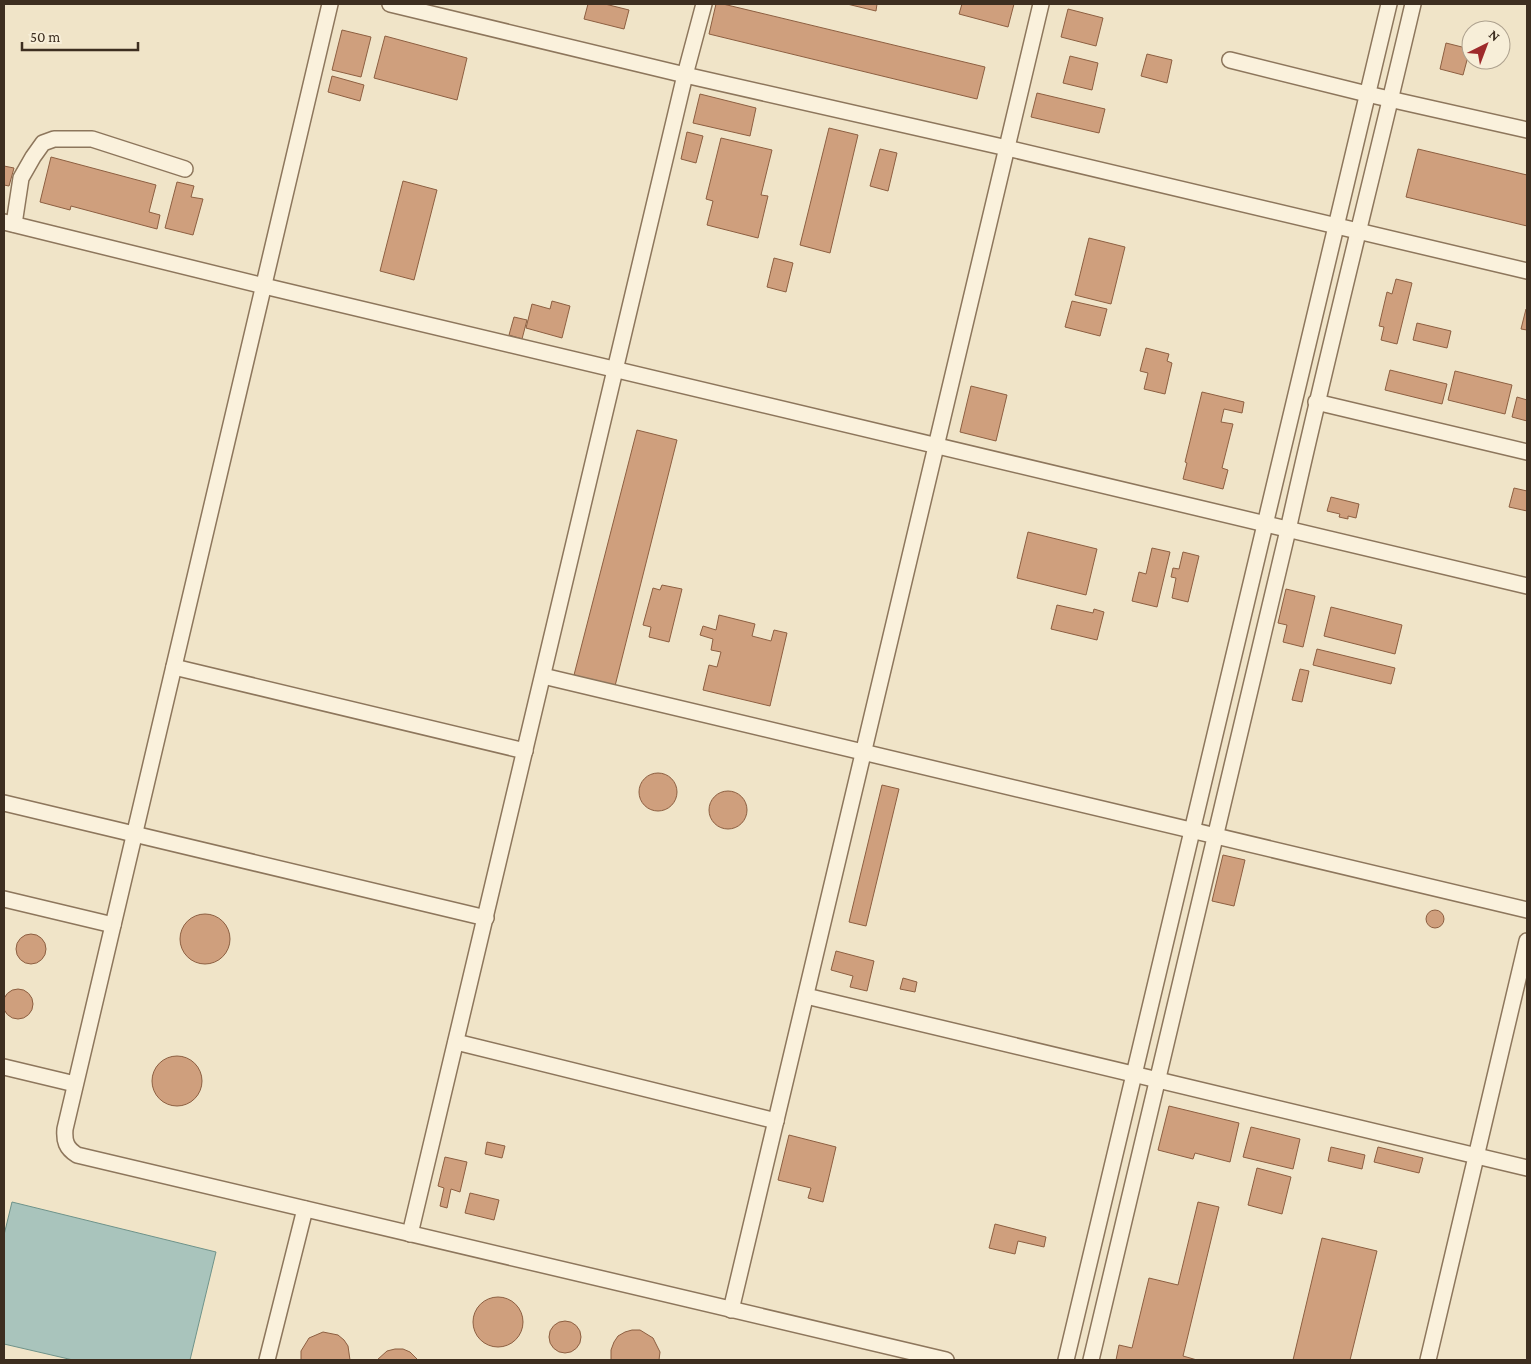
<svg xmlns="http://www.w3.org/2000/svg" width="1531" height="1364" viewBox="0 0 1531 1364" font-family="'Crimson Pro',serif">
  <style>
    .water { fill: #a9c4bc; stroke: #6f938a }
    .building { fill: #cf9f7d; stroke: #8d5f41 }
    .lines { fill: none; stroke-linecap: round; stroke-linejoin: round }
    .minor-casing { stroke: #8d765c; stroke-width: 18 }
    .minor { stroke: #faf1dc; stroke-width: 15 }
  </style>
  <rect width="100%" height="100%" fill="#f0e4c8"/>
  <path class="water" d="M12,1202L216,1252L190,1360H73L4,1344V1235Z"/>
  <g class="building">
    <path d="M588,4H605L629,10L624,29L584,19Z"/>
    <path d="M716,4H723L985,67L977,99L709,34Z"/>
    <path d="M847,4H877L876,11Z"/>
    <path d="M962,4H1014L1008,27L959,14Z"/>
    <path d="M1068,9L1103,18L1096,46L1061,37Z"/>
    <path d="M342,30L371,37L361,77L332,70Z"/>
    <path d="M385,36L467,58L457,100L374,78Z"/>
    <path d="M1446,43L1470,49L1463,75L1440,69Z"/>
    <path d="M1147,54L1172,60L1167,83L1141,76Z"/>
    <path d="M1070,56L1098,63L1092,90L1063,83Z"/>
    <path d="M332,76L364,85L360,101L328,92Z"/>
    <path d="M1037,93L1105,109L1099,133L1031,117Z"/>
    <path d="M700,94L756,108L750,136L693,123Z"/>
    <path d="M829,128L858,135L830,253L800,245Z"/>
    <path d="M687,132L703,136L696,163L681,159Z"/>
    <path d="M721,138L772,150L761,195L768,196L758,238L707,225L713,201L706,199Z"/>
    <path d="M880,149L897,153L888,191L870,186Z"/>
    <path d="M1418,149L1527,175V226L1406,197Z"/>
    <path d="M51,157L156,185L149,212L160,215L157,229L71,206L70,210L40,202Z"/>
    <path d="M4,166L14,168L9,186L4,185Z"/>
    <path d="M403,181L437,190L414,280L380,271Z"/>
    <path d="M177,182L194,186L191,197L203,199L193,235L165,228Z"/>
    <path d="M1089,238L1125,247L1111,304L1075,295Z"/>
    <path d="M774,258L793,263L786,292L767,287Z"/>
    <path d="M1396,279L1412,283L1397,344L1381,340L1384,327L1379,326L1387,292L1392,294Z"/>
    <path d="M552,301L570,306L562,338L526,328L532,304L550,309Z"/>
    <path d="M1072,301L1107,309L1100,336L1065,327Z"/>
    <path d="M1526,309H1527V330L1521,329Z"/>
    <path d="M514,317L527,320L522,339L509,335Z"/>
    <path d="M1417,323L1451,331L1447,348L1413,340Z"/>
    <path d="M1146,348L1169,354L1167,361L1172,363L1165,394L1144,389L1148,373L1140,371Z"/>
    <path d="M1390,370L1447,384L1442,404L1385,390Z"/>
    <path d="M1455,371L1512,385L1505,414L1448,400Z"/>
    <path d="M971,386L1007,395L996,441L960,432Z"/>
    <path d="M1202,392L1244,402L1242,413L1224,409L1221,422L1233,424L1222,468L1228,470L1223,489L1183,479L1187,463L1185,462Z"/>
    <path d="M1517,397L1527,400V421L1512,417Z"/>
    <path d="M637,430L677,440L615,686L574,675Z"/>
    <path d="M1514,488L1527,491V511L1509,507Z"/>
    <path d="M1331,497L1359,504L1356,518L1348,516V519L1339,517L1340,514L1327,511Z"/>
    <path d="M1028,532L1097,549L1086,595L1017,578Z"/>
    <path d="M1152,548L1170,552L1157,607L1132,601L1139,572L1146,574Z"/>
    <path d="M1183,552L1199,556L1188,602L1172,598L1176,578L1171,577L1173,568L1179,569Z"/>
    <path d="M662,585L682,589L669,642L649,637L651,627L643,625L653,588L660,590Z"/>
    <path d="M1286,589L1315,596L1303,647L1283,642L1287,625L1278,623Z"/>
    <path d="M1057,605L1093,613L1094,609L1104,612L1097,640L1051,629Z"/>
    <path d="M1331,607L1402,625L1395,654L1324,636Z"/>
    <path d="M719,615L755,624L752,636L771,641L774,630L787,633L770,706L703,690L709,665L717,667L721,652L711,650L713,639L700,635L703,626L716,630Z"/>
    <path d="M1317,649L1395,668L1391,684L1313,665Z"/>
    <path d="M1300,669L1309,671L1302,702L1292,700Z"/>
    <circle cx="658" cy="792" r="19"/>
    <path d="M882,785L899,789L866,926L849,922Z"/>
    <circle cx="728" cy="810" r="19"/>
    <path d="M1223,855L1245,860L1234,906L1212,901Z"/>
    <circle cx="1435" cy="919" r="9"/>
    <circle cx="205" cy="939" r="25"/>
    <circle cx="31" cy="949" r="15"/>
    <path d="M836,951L874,961L867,991L850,987L853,976L831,970Z"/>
    <path d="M903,978L917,982L915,992L900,989Z"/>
    <circle cx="18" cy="1004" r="15"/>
    <circle cx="177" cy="1081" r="25"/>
    <path d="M1169,1106L1239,1123L1230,1162L1195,1153L1193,1159L1158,1150Z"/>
    <path d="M1251,1127L1300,1139L1293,1169L1243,1157Z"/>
    <path d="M789,1135L836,1147L823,1202L808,1198L811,1188L778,1180Z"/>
    <path d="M487,1142L505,1146L502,1158L485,1154Z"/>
    <path d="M1331,1147L1365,1155L1362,1169L1328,1161Z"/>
    <path d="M1378,1147L1423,1158L1419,1173L1374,1162Z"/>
    <path d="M445,1157L467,1162L460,1192L451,1189L447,1208L440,1206L444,1188L438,1186Z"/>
    <path d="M1257,1168L1291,1177L1282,1214L1248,1205Z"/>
    <path d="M470,1193L499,1200L494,1220L465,1213Z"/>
    <path d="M1198,1202L1219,1207L1183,1356L1197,1360H1116L1119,1345L1132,1348L1149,1278L1178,1285Z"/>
    <path d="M995,1224L1046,1237L1044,1247L1018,1241L1015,1254L989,1248Z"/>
    <path d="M1322,1238L1377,1251L1350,1360H1293Z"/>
    <circle cx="498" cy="1322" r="25"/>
    <circle cx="565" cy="1337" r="16"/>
    <path d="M632,1330H640L653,1338L660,1352L659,1360H611V1350L614,1342L618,1336L625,1332Z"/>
    <path d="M323,1332L338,1335L344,1340L348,1346L350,1360H301V1351L309,1338Z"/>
    <path d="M395,1349H403L410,1352L418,1360H377L387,1351Z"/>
  </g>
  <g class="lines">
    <g class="minor-casing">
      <g id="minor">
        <path d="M330,4L65,1129C64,1141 66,1148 77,1155L946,1360"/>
        <path d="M390,4L685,75L1007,148L1527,271"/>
        <path d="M1230,60L1367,94L1527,130"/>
        <path d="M4,222L264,286L1527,586"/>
        <path d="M14,224L21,178L33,157L43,143L54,139H92L185,169"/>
        <path d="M1316,402L1527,452"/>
        <path d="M174,667L525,751"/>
        <path d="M543,676L1527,910"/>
        <path d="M4,803L486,918"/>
        <path d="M4,899L113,925"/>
        <path d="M806,996L1527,1168"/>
        <path d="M456,1042L776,1121"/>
        <path d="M4,1067L75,1084"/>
        <path d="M410,1234L685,75L704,4"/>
        <path d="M731,1310L1041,4"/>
        <path d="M267,1360L305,1209"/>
        <path d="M1066,1360L1389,4"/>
        <path d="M1091,1360L1288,530C1327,354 1372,179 1413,4"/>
        <path d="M1428,1360L1527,941"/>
      </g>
    </g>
    <use href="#minor" class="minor"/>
  </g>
  <rect width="1531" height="1364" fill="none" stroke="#3d2e20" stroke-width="10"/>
  <g transform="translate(1486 45) rotate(42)"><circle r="24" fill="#f7eed8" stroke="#ada18e"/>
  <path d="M0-4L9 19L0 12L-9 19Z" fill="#9e2a2b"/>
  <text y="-8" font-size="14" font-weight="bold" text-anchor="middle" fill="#3d2e20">N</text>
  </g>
  <path d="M22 42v8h116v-8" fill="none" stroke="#3d2e20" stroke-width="2.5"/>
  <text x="30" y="42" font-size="15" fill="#3d2e20" stroke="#f7eed8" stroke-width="4" paint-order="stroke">50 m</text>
</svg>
